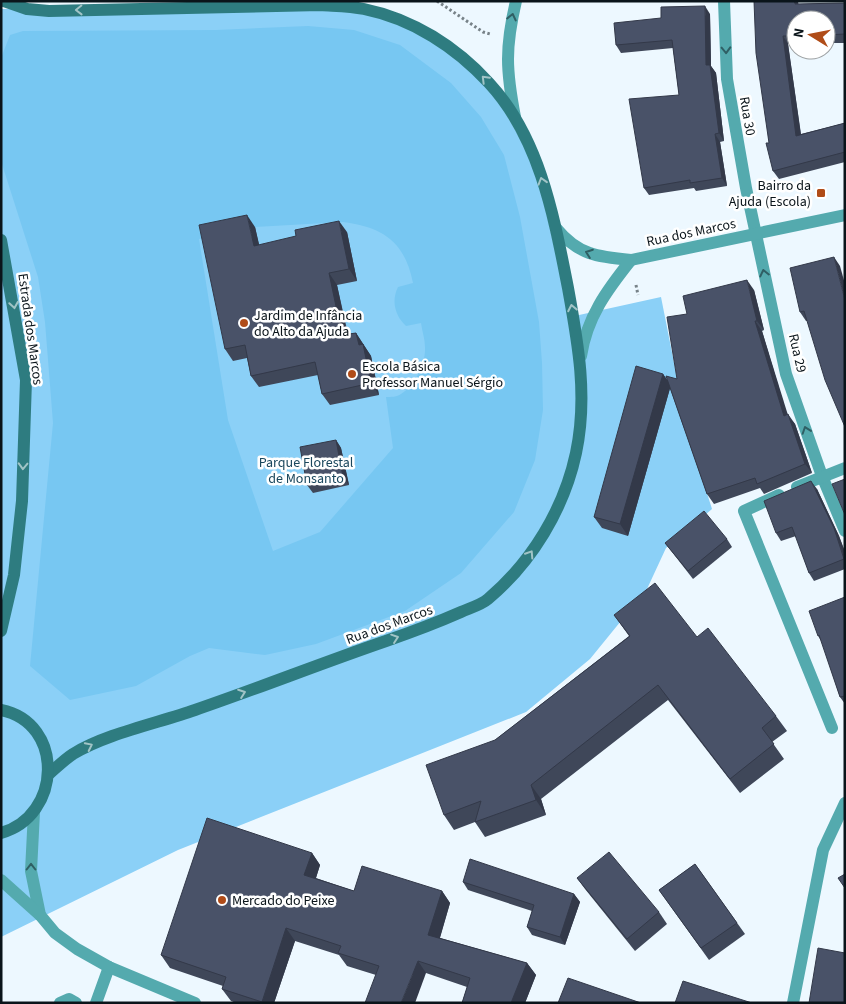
<svg xmlns="http://www.w3.org/2000/svg" width="846" height="1004" viewBox="0 0 846 1004" font-family="'Source Sans 3',sans-serif">
  <style>
    .green { fill: #8bd0f7 }
    .forest { fill: #77c7f2; fill-rule: evenodd }
    .lines { fill: none; stroke-linecap: round; stroke-linejoin: round }
    .path { stroke: #778288; stroke-width: 3; stroke-dasharray: 2.5 2.5; stroke-linecap: butt }
    .lane { stroke: #54aaae; stroke-width: 12 }
    .street { stroke: #54aaae; stroke-width: 12 }
    .secondary { stroke: #2e7c80; stroke-width: 12 }
    .wall { fill: #3f4759 }
    .shaded-wall { fill: #333949 }
    .building { fill: #495268; stroke: #333949 }
    .oneway { stroke: #a1c4c6 }
    .oneway2 { stroke: #2f5f64 }
    .poi-dot { fill: #b04c18; stroke: #fff; stroke-width: 2 }
    .labels { text-anchor: middle; stroke-width: 5; stroke-linejoin: round; paint-order: stroke }
    .street-label { font-size: 14px; fill: #0a141a; stroke: #fff }
    .poi-label { font-size: 14px; fill: #0a141a; stroke: #fff; text-anchor: start }
    .park-label { font-size: 14px; fill: #1a475d; stroke: #fff }
  </style>
  <rect width="100%" height="100%" fill="#edf8ff"/>
  <path class="green" d="M251,5L348,6L422,28L486,79L536,166L570,317L661,297L688,433L712,509L666,548L647,589L590,659L526,712L178,850L1,937V9Z"/>
  <path class="forest" d="M308,26L354,30L400,45L451,83L481,117L504,155L520,217L539,322L542,363L543,410L535,460L514,512L461,573L405,611L316,644L265,655L209,648L190,656L136,686L70,700L30,666L53,423L45,322L38,277L1,161V58L10,35L23,31L216,30ZM343,222C383,227 405,242 413,283L398,287C391,301 395,316 406,326L421,323C422,331 425,339 425,347C426,363 415,386 401,394C397,397 391,397 386,397L393,448L320,532L273,551L228,420L199,239L255,227Z"/>
  <g class="lines">
    <g class="path">
      <path d="M437,1L483,32L490,34"/>
      <path d="M636,285L638,295"/>
    </g>
    <g class="lane">
      <path d="M60,1003L69,999L76,1003"/>
      <path d="M96,1003L109,967"/>
    </g>
    <g class="street">
      <path d="M724,1L727,79L746,188L786,374L822,476L845,531"/>
      <path d="M515,117C506,70 505,48 516,1"/>
      <path d="M556,228C578,255 598,257 631,260L845,215"/>
      <path d="M581,356C587,317 607,290 631,260"/>
      <path d="M797,487L845,468"/>
      <path d="M779,495L744,511L832,728"/>
      <path d="M34,812L31,871L40,915"/>
      <path d="M1,880L40,915L55,933L77,949L109,967L195,1003"/>
      <path d="M793,1003L823,850L845,803"/>
    </g>
    <g class="secondary">
      <path d="M4,1L27,9L49,11L321,5C335,6 350,6 364,9C413,19 456,47 489,83C540,138 554,217 568,288C578,343 588,397 576,453C564,509 532,562 488,599C481,605 470,608 461,612C436,623 412,632 386,641C322,663 259,688 195,710C158,723 105,734 73,754C64,760 57,767 49,774"/>
      <path d="M1,240L26,380L22,501L14,575L1,631"/>
      <path d="M1,710C65,723 62,816 1,833"/>
    </g>
  </g>
  <g class="wall">
    <path d="M754,1L798,4L845,3V43H826V20H796V44H788L801,134L845,123V162L779,179L773,171L769,143Z"/>
    <path d="M710,14L711,66L716,73L724,141L720,142L727,186L696,191L694,188L649,195L644,188L679,95L673,48L621,53L616,45Z"/>
    <path d="M255,227L259,245L347,232L357,281L337,285L348,334L356,333L371,356L379,395L330,405L322,394L318,375L259,387L251,376L247,358L233,361L225,349Z"/>
    <path d="M840,266L807,321H806L800,312Z"/>
    <path d="M754,290L764,330L762,331L787,415L795,424L812,473L764,494L760,488L714,504L707,494L670,388L628,536L602,528L594,517L663,374L667,380L677,379L687,314Z"/>
    <path d="M336,440L341,448L349,485L313,493L307,485Z"/>
    <path d="M817,489L839,536L845,552V569L814,581L809,573L796,536L781,541L776,533Z"/>
    <path d="M727,539L732,547L693,579L665,543Z"/>
    <path d="M845,597V704L840,697L822,642L818,636Z"/>
    <path d="M614,615L697,637L776,716L787,731L772,742L784,759L740,793L668,700L541,799L546,815L485,837L475,822L454,830L444,815L495,740L629,636Z"/>
    <path d="M312,853L320,865L316,878L354,891H442L450,903L440,938L527,963L536,975L525,1003H462L467,987L426,973L376,975L347,966L339,955L295,941L274,1003H236L231,1001L222,989L223,986L170,968L161,955Z"/>
    <path d="M695,864L745,934L709,960L659,890Z"/>
    <path d="M577,878L659,912L667,924L635,951L585,889Z"/>
    <path d="M463,882L574,894L580,902L565,945L532,935L527,927L532,911L468,890Z"/>
  </g>
  <g class="shaded-wall">
    <path d="M794,1H798L799,8L795,4Z"/>
    <path d="M705,6L710,14L711,66L716,73L724,141L719,133L706,65Z"/>
    <path d="M783,36L788,44L802,143L796,136Z"/>
    <path d="M715,134L720,142L727,186L722,178Z"/>
    <path d="M247,215L255,227L262,257L254,246Z"/>
    <path d="M339,221L347,232L357,281L349,269Z"/>
    <path d="M834,257L840,266L845,284V300Z"/>
    <path d="M329,273L337,285L350,347L342,335Z"/>
    <path d="M747,280L754,290L764,330L757,321Z"/>
    <path d="M755,321L762,331L791,425L784,416Z"/>
    <path d="M356,333L371,356L379,395L371,383L359,345Z"/>
    <path d="M663,374L671,385L628,536L620,524Z"/>
    <path d="M788,414L795,424L812,473L805,464Z"/>
    <path d="M336,440L341,448L349,485L343,477Z"/>
    <path d="M811,481L817,489L839,536L845,552V560L834,528Z"/>
    <path d="M531,785L541,799L546,815L536,800Z"/>
    <path d="M312,853L320,865L313,887L304,875Z"/>
    <path d="M442,891L450,903L437,947L428,935Z"/>
    <path d="M574,894L580,902L565,945L560,937Z"/>
    <path d="M286,928L295,941L274,1003H262Z"/>
    <path d="M418,961L426,973L415,1003H401Z"/>
    <path d="M527,963L536,975L525,1003H511Z"/>
  </g>
  <g class="building">
    <path d="M754,1H794L795,4L845,3V34L826,35V20H796V36H783L796,136L845,123V152L773,171L766,143H769L756,53Z"/>
    <path d="M705,6L706,65H710L719,133L715,134L722,178L690,183V180L644,188L629,99L679,95L672,40L616,45L614,23L661,18V7Z"/>
    <path d="M247,215L254,246L296,236L295,230L339,221L349,269L329,273L342,335L356,333L359,345L363,344L371,383L322,394L315,362L251,376L245,345L225,349L199,225Z"/>
    <path d="M834,257L845,300V427L825,380L804,311L800,312L790,268Z"/>
    <path d="M747,280L757,321H755L784,416L788,414L805,464L757,484L755,478L707,494L666,376L677,379L667,317L687,314L683,296Z"/>
    <path d="M636,366L663,374L620,524L594,517Z"/>
    <path d="M336,440L343,477L307,485L300,447Z"/>
    <path d="M845,479V515L832,484Z"/>
    <path d="M811,481L834,528L844,559L809,573L792,527L776,533L764,501Z"/>
    <path d="M704,511L727,539L688,571L665,543Z"/>
    <path d="M655,583L697,637L708,628L776,716L762,728L774,744L730,779L658,685L531,785L536,800L475,822L481,801L444,815L426,765L495,740L630,636L614,615Z"/>
    <path d="M845,597V696L840,697L819,635L818,636L809,611Z"/>
    <path d="M207,818L312,853L304,875L354,891L362,866L442,891L428,935L527,963L511,1003H462L470,978L418,961L401,1003H365L379,966L338,953L341,946L286,928L262,1002L222,989L226,977L161,955Z"/>
    <path d="M609,852L659,912L627,939L577,878Z"/>
    <path d="M470,859L574,894L560,937L527,927L534,905L463,882Z"/>
    <path d="M695,864L737,923L701,948L659,890Z"/>
    <path d="M845,874V888L838,878Z"/>
    <path d="M818,948L845,953V1003H809Z"/>
    <path d="M568,978L641,1003H558Z"/>
    <path d="M683,981L752,1003H675Z"/>
  </g>
  <defs><path id="oneway-chevron" d="M-2-3.5L2.5 0L-2 3.5" fill="none" stroke-width="1.6" stroke-linecap="round" stroke-linejoin="round" transform="scale(1.25)"/></defs>
  <g class="oneway">
    <use href="#oneway-chevron" transform="translate(79 10) rotate(179)"/>
    <use href="#oneway-chevron" transform="translate(485 79) rotate(-135)"/>
    <use href="#oneway-chevron" transform="translate(542 181) rotate(-107)"/>
    <use href="#oneway-chevron" transform="translate(14 305) rotate(81)"/>
    <use href="#oneway-chevron" transform="translate(572 308) rotate(-101)"/>
    <use href="#oneway-chevron" transform="translate(23 466) rotate(92)"/>
    <use href="#oneway-chevron" transform="translate(530 554) rotate(-57)"/>
    <use href="#oneway-chevron" transform="translate(395 638) rotate(-19)"/>
    <use href="#oneway-chevron" transform="translate(242 693) rotate(-20)"/>
    <use href="#oneway-chevron" transform="translate(89 746) rotate(-26)"/>
  </g>
  <g class="oneway2">
    <use href="#oneway-chevron" transform="translate(512 17) rotate(-77)"/>
    <use href="#oneway-chevron" transform="translate(726 50) rotate(88)"/>
    <use href="#oneway-chevron" transform="translate(589 253) rotate(-160)"/>
    <use href="#oneway-chevron" transform="translate(764 273) rotate(-103)"/>
    <use href="#oneway-chevron" transform="translate(806 430) rotate(-109)"/>
    <use href="#oneway-chevron" transform="translate(31 867) rotate(-90)"/>
  </g>
  <g class="poi-dot">
    <rect x="816" y="188" width="10" height="10" rx="2.5"/>
    <circle cx="244" cy="323" r="5"/>
    <circle cx="352" cy="374" r="5"/>
    <circle cx="222" cy="900" r="5"/>
  </g>
  <g class="labels">
    <g class="street-label">
      <text transform="translate(748 116) rotate(80)" y="5">Rua 30</text>
      <text transform="translate(691 232) rotate(-12)" y="5">Rua dos Marcos</text>
      <text transform="translate(31 329) rotate(82)" y="5">Estrada dos Marcos</text>
      <text transform="translate(798 353) rotate(77)" y="5">Rua 29</text>
      <text transform="translate(389 624) rotate(-20)" y="5">Rua dos Marcos</text>
    </g>
    <g class="poi-label">
      <text x="811" y="190" text-anchor="end">Bairro da<tspan x="811" dy="16">Ajuda (Escola)</tspan></text>
      <text x="254" y="320">Jardim de Infância<tspan x="254" dy="16">do Alto da Ajuda</tspan></text>
      <text x="362" y="371">Escola Básica<tspan x="362" dy="16">Professor Manuel Sérgio</tspan></text>
      <text x="232" y="905">Mercado do Peixe</text>
    </g>
    <g class="park-label">
      <text x="306" y="467">Parque Florestal<tspan x="306" dy="16">de Monsanto</tspan></text>
    </g>
  </g>
  <rect width="846" height="1004" fill="none" stroke="#0a141a" stroke-width="5"/>
  <g transform="translate(811 35) rotate(280)"><circle r="24" fill="#ffffff" stroke="#9da1a3"/>
  <path d="M0-4L9 19L0 12L-9 19Z" fill="#b04c18"/>
  <text y="-8" font-size="14" font-weight="bold" text-anchor="middle" fill="#0a141a">N</text>
  </g>
</svg>
